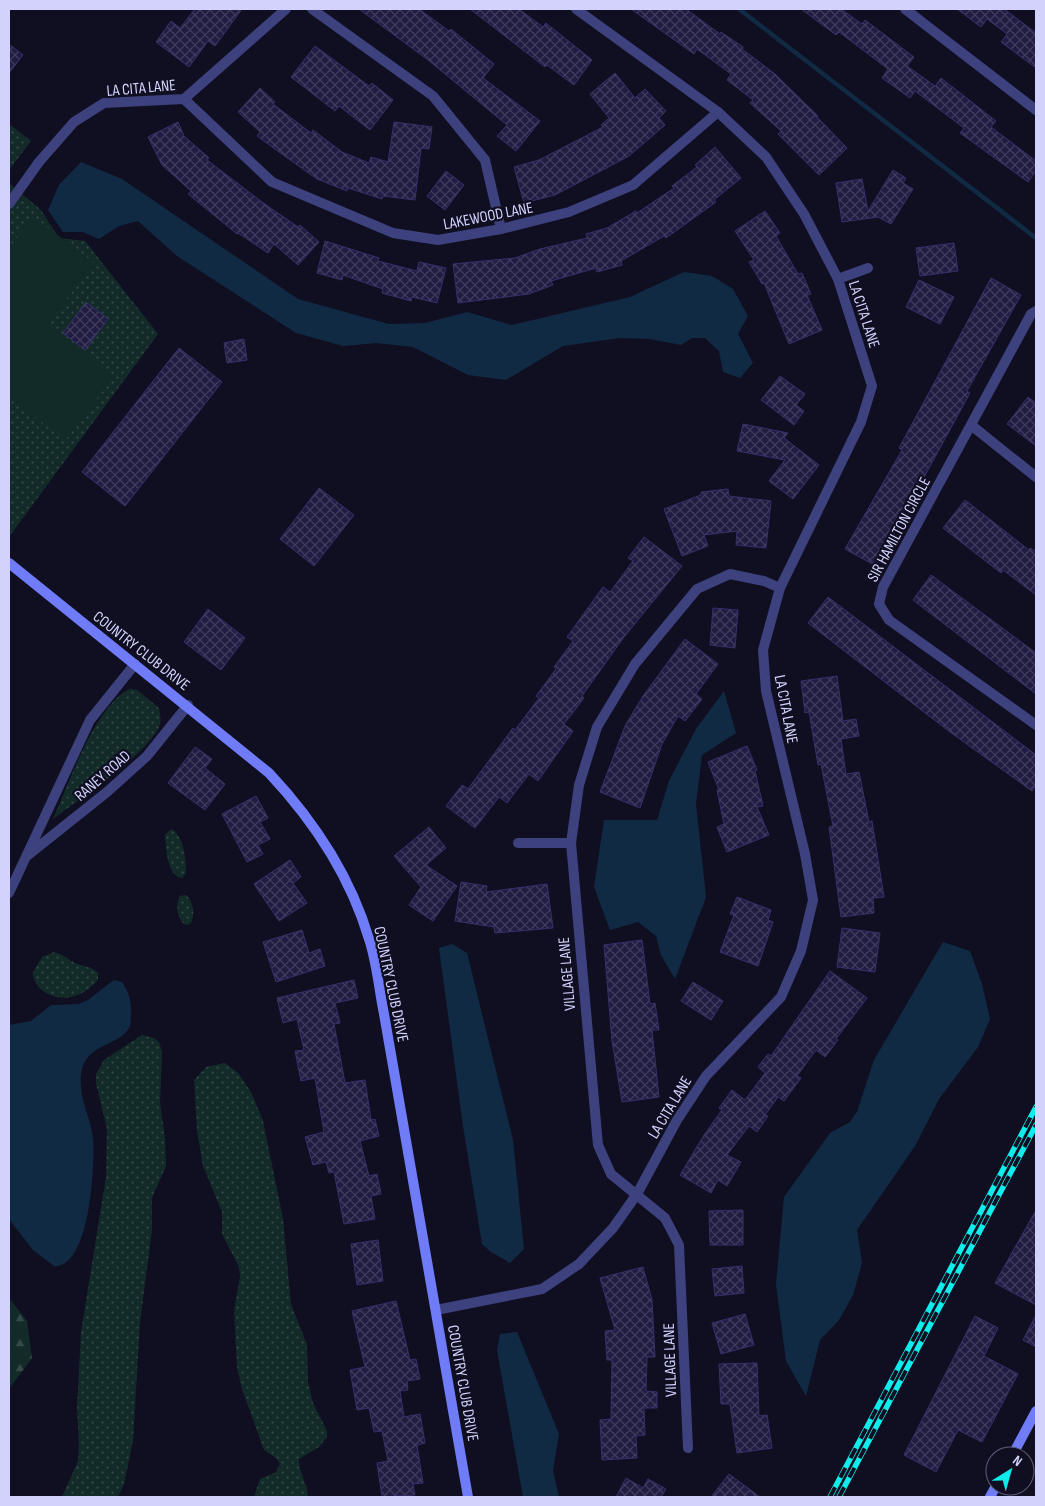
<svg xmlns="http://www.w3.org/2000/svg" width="1045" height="1506" viewBox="0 0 1045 1506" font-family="'Sofia Sans Condensed',sans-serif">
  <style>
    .grass { fill: url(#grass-dots) }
    .forest { fill: url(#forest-firs) }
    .pitch { fill: #122b28 }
    .water { fill: #102a44 }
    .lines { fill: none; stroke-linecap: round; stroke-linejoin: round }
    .stream { stroke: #102a44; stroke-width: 4.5 }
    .building { fill: url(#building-cross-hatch); stroke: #35306c }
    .street { stroke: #3d417e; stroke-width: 10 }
    .secondary { stroke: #6f7bf7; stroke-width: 10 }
    .rail-casing { stroke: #0eedeb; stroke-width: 5.5 }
    .rail { stroke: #100f22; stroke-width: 4; stroke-dasharray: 11; stroke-linecap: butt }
    .labels { text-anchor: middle; stroke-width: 4.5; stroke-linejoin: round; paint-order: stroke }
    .street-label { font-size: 16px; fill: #d2d2fc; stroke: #100f22 }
  </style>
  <defs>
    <pattern id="grass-dots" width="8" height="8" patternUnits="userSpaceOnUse" patternTransform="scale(1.25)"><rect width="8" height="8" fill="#122b28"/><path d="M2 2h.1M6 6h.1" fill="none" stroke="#344948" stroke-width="1.8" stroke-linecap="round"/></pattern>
    <pattern id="forest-firs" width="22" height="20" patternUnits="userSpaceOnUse" patternTransform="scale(1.25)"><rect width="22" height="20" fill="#122b28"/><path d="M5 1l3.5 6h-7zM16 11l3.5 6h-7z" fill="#344948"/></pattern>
    <pattern id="building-cross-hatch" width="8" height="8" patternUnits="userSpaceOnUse" patternTransform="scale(1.25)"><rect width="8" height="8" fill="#201c42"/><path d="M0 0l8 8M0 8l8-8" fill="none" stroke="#403c5e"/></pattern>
  </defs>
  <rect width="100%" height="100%" fill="#100f22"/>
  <g class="grass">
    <path d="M9,124L31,141L9,170Z"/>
    <path d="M9,183L41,210L59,238L85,241L158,334L9,537Z"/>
    <path d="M130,689L137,690L159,708C160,714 162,721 159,727C143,758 82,797 53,819C69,784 95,705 130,689Z"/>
    <path d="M171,829C184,834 186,861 186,873L182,878C167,876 166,848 165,835Z"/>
    <path d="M186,895C193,901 196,916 190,924L186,925C177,921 175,904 180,896Z"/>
    <path d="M54,952C63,954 67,959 75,963C84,967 91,966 98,973V980C92,987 84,993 75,996C58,1002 33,992 33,972L42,957Z"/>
    <path d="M142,1035L154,1038L159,1042L162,1052L160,1103L165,1138L166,1166L152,1198V1229L140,1323L133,1440L124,1484L118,1497H62L78,1461L79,1445L77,1408L81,1332L106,1177L107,1129L96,1083V1074L104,1060Z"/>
    <path d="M225,1063L238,1073L251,1092L263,1121L283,1219L291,1304L307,1345L308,1382L313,1403L327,1431V1437L319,1447L299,1459C298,1472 308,1484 308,1497H254L260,1479L276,1472L280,1464L276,1458L264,1450L242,1389L237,1367L234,1311L240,1276L239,1267L222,1234V1212L203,1166L197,1130L194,1080L206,1067Z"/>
  </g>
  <path class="forest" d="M9,1298L27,1321L32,1358L9,1389Z"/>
  <path class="pitch" d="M34,217L94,263L48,323L114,376L65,441L9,395V248Z"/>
  <g class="water">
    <path d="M81,162L122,179L298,299L389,324L425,323L467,312L512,325L630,297L684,272L712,276L733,289L748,316L738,334L753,363L740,378L723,372L719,351L705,338H692L681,345L650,339L620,338L563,346L506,380L468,375L413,347L376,343L343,346L296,333L177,256L138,221L119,226L99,239L83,232H63L48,210L59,185Z"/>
    <path d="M724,691L736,733L702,755L696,804L706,897L675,979L661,955L656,936L638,922L610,930L594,887L604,820H657L669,781L696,729Z"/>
    <path d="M943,942L970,951L982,984L990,1019L978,1047L939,1099L915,1146L857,1230L862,1263L853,1295L839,1320L820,1340L806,1396L786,1361L776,1284L784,1197L830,1133L850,1122L857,1112L874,1060Z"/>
    <path d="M452,944L467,953L513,1140L524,1249L510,1263L491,1252L482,1244L463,1126L439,948Z"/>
    <path d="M114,980L122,982C128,991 131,1000 131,1011C130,1016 132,1021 130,1026C119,1050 77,1040 81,1087C82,1105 92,1122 93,1140C95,1165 90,1268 54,1266L33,1250L9,1219V1025L31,1021L51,1005L79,1004L88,1000Z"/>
    <path d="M517,1332L559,1434L553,1471L559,1497H523L497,1350L500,1334Z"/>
  </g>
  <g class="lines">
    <path class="stream" d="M739,9L1036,238"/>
  </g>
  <g class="building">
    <path d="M195,9H242L215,46L208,41L189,67L156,42L171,21L180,28Z"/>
    <path d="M359,9H419L449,31L451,29L494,64L483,78L540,121L516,151L497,136L507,125L428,60Z"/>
    <path d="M470,9H519L543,27L546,23L592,60L574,85L547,65L545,67Z"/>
    <path d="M631,9H686L720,34L721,32L743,47L742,49L775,74L818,116L817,117L847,148L819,175L778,134L781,131L750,103L753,100L727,80L731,74L697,49L694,54Z"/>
    <path d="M801,9H841L862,24L865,20L914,57L907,66L935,86L941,78L996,121L991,127L1036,161V171L1028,182L960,133L964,128L915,91L910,98L882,78L888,69L839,32L836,35Z"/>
    <path d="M957,9H1004L1036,33V68L1001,42L1007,34L987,19L981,27Z"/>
    <path d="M9,44L23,55L9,73Z"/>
    <path d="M315,46L369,86L372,83L393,100L370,130L339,106L335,111L291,77Z"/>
    <path d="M615,73L635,98L645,89L666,111L659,118L665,125L629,156L555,195L524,203L514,167L539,160L603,127L601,125L609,118L590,94Z"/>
    <path d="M260,88L275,102L273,104L311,133L313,130L342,152L369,163L371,157L388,162L394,122L432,127L429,149L421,148L415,200L383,196L382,199L348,188L347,191L317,179L279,152L257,136L260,132L238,112Z"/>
    <path d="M178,122L184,136L209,158L207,160L262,202L298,227L300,225L319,242L298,265L274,244L268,253L238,233L237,234L188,194L191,191L162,165L148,137Z"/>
    <path d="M715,147L741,178L714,200L716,202L666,238L664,236L621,261L622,265L597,272L596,268L551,281L553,285L529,294L458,303L453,264L515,258L540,249L587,238L586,234L607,228L636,211L637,213L674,188L672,186L697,167L695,165Z"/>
    <path d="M893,170L906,178L903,183L913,189L891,224L878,217L842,222L836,183L862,179L868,211Z"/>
    <path d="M446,171L464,185L445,210L427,196Z"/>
    <path d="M765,211L780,233L776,236L798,274L802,273L811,294L807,295L822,330L789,344L764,283L762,284L749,262L754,260L735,231Z"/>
    <path d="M325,241L379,258L378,261L417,271L419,262L446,268L437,303L412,297L411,301L382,293L383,289L343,275L342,280L317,273Z"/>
    <path d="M954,243L958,271L920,276L916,248Z"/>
    <path d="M991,278L1021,295L967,391L970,393L923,479L925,480L876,566L845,549L902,450L899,448Z"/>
    <path d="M919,280L954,297L940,324L906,307Z"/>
    <path d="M86,302L108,319L85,350L63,333Z"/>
    <path d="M244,339L247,360L227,363L224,343Z"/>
    <path d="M179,348L222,382L125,506L82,472Z"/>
    <path d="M780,376L805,394L796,405L804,411L794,425L761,400Z"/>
    <path d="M1028,397L1036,403V446L1007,424Z"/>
    <path d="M743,424L788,433L784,438L819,465L793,499L769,481L785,460L737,451Z"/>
    <path d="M319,488L354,515L314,566L280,539Z"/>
    <path d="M728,489L729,496L771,501L766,548L736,545L737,531L704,535L708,546L682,556L664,509L701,495V492Z"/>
    <path d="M965,500L1029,550L1030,548L1036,552V595L1003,570L1001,573L943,528Z"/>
    <path d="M644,537L682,566L624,637L582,696L584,698L564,724L573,731L538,781L529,774L507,803L499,797L475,828L446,806L462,785L468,789L513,728L515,730L539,698L536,696L556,669L554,667L573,641L567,637L603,587L610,592L633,561L628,558Z"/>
    <path d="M931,575L1036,653V694L913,600Z"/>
    <path d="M828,597L1036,755V785L1032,791L950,732L808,623Z"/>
    <path d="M713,608L738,610L735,648L710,645Z"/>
    <path d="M208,609L245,638L221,670L184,642Z"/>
    <path d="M685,639L718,664L696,694L702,699L685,721L678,716L662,744L640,808L600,792L625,726L643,696Z"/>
    <path d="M837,676L843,721L856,719L859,736L841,739L846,774L859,772L869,822L872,821L884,897L873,898L874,913L841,917L829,827L833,826L821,764L818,765L809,712L805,713L801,681Z"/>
    <path d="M747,746L757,770L755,771L763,806L757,807L769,835L727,852L717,827L724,824L717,790H719L708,762Z"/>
    <path d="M195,747L212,759L205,768L225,784L205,810L168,783Z"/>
    <path d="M256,796L268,818L260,822L270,839L258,845L263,854L247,862L222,814Z"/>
    <path d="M429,827L446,848L426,865L457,886L433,921L409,905L421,887L394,856Z"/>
    <path d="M290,860L301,877L293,883L307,903L279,921L254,884Z"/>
    <path d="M461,882L487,886L486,892L547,884L553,928L495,933L494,927L455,921Z"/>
    <path d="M737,897L771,910L768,920L773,922L758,966L720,952L734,915L730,914Z"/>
    <path d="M842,928L880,933L875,972L837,967Z"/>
    <path d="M302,930L309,953L320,949L325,966L276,982L263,942Z"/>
    <path d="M642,940L650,1004L655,1003L659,1030H652L659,1097L622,1102L612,1041L604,945Z"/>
    <path d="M830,971L867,998L836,1039L838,1040L825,1057L816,1050L797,1076L801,1078L784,1101L778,1097L765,1115L768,1116L757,1132L749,1126L727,1155L741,1162L727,1186L718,1180L711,1193L680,1175L704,1135L722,1110L719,1108L732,1090L745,1100L765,1073L758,1067L768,1054L771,1056Z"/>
    <path d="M354,980L358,998L335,1003L340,1023L334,1024L345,1083L365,1080L371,1120L375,1119L379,1136L360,1141L369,1176L377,1174L381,1194L371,1196L375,1219L344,1224L334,1172L329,1173L326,1162L313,1165L305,1137L324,1132L315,1078L301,1081L295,1051L304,1050L297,1019L283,1023L277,998Z"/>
    <path d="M693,982L723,1001L711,1020L681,1001Z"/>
    <path d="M743,1210V1245H710L709,1211Z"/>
    <path d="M1036,1210V1305L995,1283Z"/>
    <path d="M378,1240L383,1281L357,1285L351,1244Z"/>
    <path d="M742,1266L744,1293L715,1296L712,1269Z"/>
    <path d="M643,1267L652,1300L655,1357H647L646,1391L657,1392V1408H644L645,1435L636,1436L637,1458L602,1460L600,1420L611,1419L612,1360H607L605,1331L615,1330L600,1278Z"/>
    <path d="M396,1301L410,1360L416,1359L420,1379L407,1381L408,1390L400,1391L404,1417L420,1414L425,1443L417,1445L423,1483L413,1484L415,1495L382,1497L377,1463L388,1461L382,1431L374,1432L369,1408L357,1410L350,1370L365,1367L352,1311Z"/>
    <path d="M745,1314L754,1345L721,1354L712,1323Z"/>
    <path d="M1036,1315V1347L1023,1340Z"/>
    <path d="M975,1316L998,1328L984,1356L1018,1374L982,1442L958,1430L936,1472L904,1455Z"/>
    <path d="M757,1363L759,1416L767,1415L772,1448L737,1453L730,1404H721L719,1364Z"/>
    <path d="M729,1474L760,1497H711Z"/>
    <path d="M626,1478L643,1488L648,1479L666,1489L661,1497H616Z"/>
  </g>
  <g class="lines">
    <g class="street">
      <path d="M312,9L433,96L485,160L501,229"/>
      <path d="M905,9L1036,110"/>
      <path d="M184,99L272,182L393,233L438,240L501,229L569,212L633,185L718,112"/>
      <path d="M9,204L39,162L74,122L104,103L184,99L286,9"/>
      <path d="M838,279L868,268"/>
      <path d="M1036,311L1031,314L883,587L879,604L889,620L1036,725"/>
      <path d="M971,425L1036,477"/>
      <path d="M518,843H571"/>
      <path d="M28,855L107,792L147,756L188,705"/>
      <path d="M9,893L90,720L135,664"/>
      <path d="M436,1310L542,1289L579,1264L613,1228L637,1194L677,1120L706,1076L781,997L801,951L813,900L805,854L766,691L763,650L780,588L861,422L872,386L838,279L804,214L766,157L718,112L576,9"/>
      <path d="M688,1448L679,1245L665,1218L611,1174L598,1145L571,843L579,785L597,727L635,664L697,589L730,574L764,581L780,588"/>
    </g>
    <g class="secondary">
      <path d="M9,563L269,773C314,821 350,875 369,939C377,963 379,990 384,1014L468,1497"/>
      <path d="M1012,1456L1036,1411"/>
      <path d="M990,1497L996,1486"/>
    </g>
    <g class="rail-casing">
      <g id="rail">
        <path d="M830,1497L1036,1107"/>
        <path d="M839,1497L1036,1125"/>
      </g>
    </g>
    <use href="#rail" class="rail"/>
  </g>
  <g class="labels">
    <g class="street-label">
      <text transform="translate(141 87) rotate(-5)" y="6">LA CITA LANE</text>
      <text transform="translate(488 215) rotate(-11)" y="6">LAKEWOOD LANE</text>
      <text transform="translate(865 314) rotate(72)" y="6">LA CITA LANE</text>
      <text transform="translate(898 529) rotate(-62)" y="6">SIR HAMILTON CIRCLE</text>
      <text transform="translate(142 650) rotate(38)" y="6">COUNTRY CLUB DRIVE</text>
      <text transform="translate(787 709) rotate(79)" y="6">LA CITA LANE</text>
      <text transform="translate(102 775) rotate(-41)" y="6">RANEY ROAD</text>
      <text transform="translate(566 974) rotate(-95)" y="6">VILLAGE LANE</text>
      <text transform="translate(392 984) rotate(78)" y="6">COUNTRY CLUB DRIVE</text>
      <text transform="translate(669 1107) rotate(-59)" y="6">LA CITA LANE</text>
      <text transform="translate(669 1360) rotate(-92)" y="6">VILLAGE LANE</text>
      <text transform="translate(464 1383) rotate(80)" y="6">COUNTRY CLUB DRIVE</text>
    </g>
  </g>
  <rect width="1045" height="1506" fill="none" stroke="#d2d2fc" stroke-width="20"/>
  <g transform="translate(1010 1471) rotate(37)"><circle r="24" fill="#100f22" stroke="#5e5d79"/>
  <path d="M0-4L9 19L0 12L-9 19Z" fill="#0eedeb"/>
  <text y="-8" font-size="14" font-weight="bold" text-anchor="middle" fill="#d2d2fc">N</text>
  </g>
</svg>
